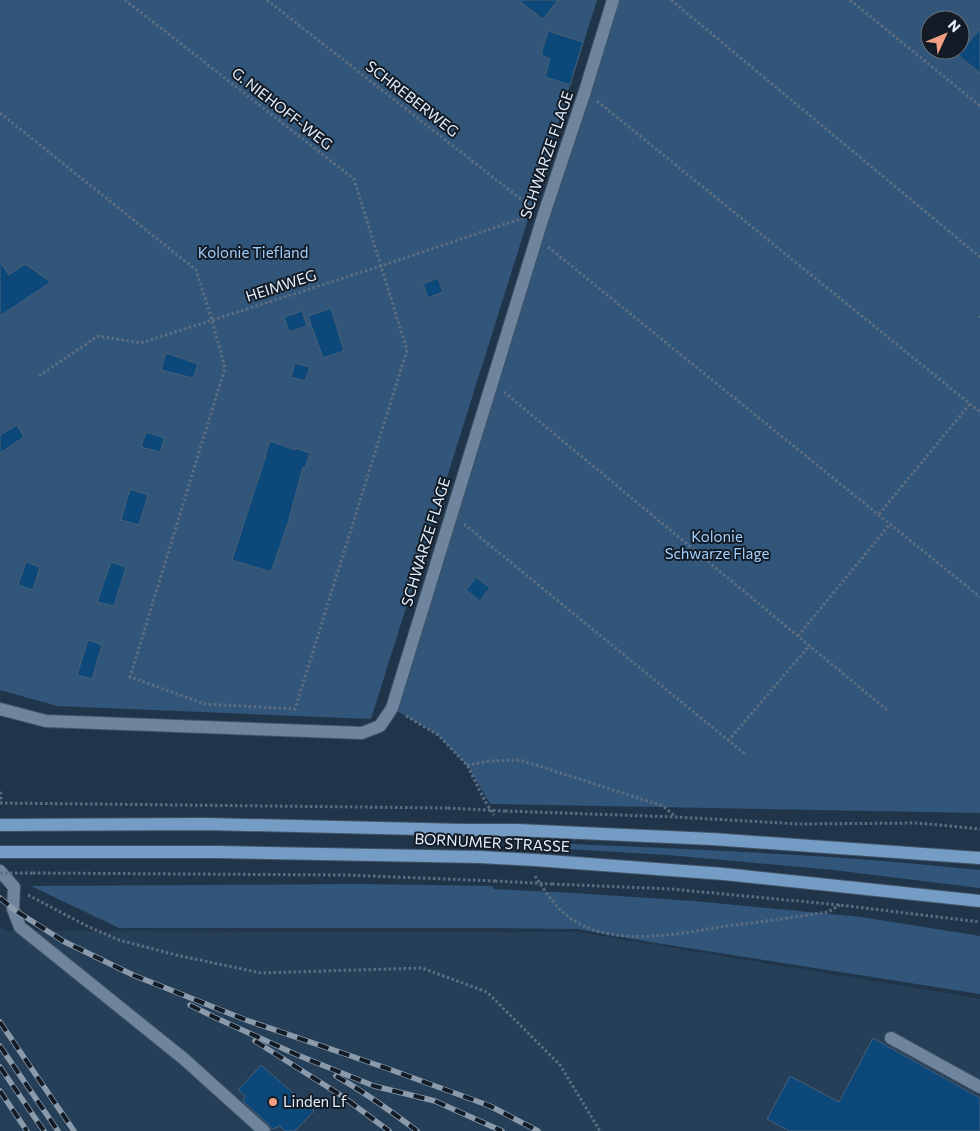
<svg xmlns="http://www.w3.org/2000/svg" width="980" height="1131" viewBox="0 0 980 1131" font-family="Commissioner,sans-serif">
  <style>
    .built { fill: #253f59 }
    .green { fill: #31567a; fill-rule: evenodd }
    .building { fill: #0d487a; stroke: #495f76 }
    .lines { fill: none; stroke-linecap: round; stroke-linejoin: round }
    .minor-casing { stroke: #415365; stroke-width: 14 }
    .major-casing { stroke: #415365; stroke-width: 14 }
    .path { stroke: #5c6d80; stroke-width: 3; stroke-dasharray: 2.5 2.5; stroke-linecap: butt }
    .minor { stroke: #6e859d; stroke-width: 12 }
    .major { stroke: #749cc4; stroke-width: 12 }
    .rail-casing { stroke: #8b9bac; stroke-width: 5.5 }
    .rail { stroke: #131c26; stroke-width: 4; stroke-dasharray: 11; stroke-linecap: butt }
    .major-bridge-casing { stroke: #415365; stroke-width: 14; stroke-linecap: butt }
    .path-bridge { stroke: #5c6d80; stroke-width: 3; stroke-dasharray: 2.5 2.5; stroke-linecap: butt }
    .major-bridge { stroke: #749cc4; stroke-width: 12 }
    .poi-dot { fill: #f39f83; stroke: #131c26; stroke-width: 2 }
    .labels { text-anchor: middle; stroke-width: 4; stroke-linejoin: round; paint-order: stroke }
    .street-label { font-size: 15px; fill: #e3effd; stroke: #131c26 }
    .park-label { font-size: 15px; fill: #a3cffd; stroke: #131c26 }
    .poi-label { font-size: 15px; fill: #e3effd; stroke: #131c26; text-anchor: start }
  </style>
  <rect width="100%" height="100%" fill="#21354a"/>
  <path class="built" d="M0,925L5,931L577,932L980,999V1131H0Z"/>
  <g class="green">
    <path d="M0,0H597L371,719L57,706L0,690Z"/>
    <path d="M613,0H980V813L490,804L467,765L438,735L392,708ZM930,20H960V50H930Z"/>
    <path d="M530,842C680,849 831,854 980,870V888L833,870L668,855L533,847Z"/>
    <path d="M359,884L492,886L494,889L573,893L694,901L861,917L980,936V994L656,943L578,929L498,928H119L31,886Z"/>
  </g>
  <g class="building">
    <path d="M518,0H558L543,19Z"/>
    <path d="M980,29V73L958,55Z"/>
    <path d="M548,31L583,42L570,85L545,77L550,59L541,55Z"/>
    <path d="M0,262L9,275L25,264L51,282L0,316Z"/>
    <path d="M438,278L443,292L428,298L423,284Z"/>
    <path d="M331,308L344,351L323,358L308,316Z"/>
    <path d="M302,311L307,326L289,332L284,317Z"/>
    <path d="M166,353L198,364L193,378L161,370Z"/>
    <path d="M295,363L310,367L305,381L291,377Z"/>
    <path d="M17,425L24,437L0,453V435Z"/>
    <path d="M146,432L165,438L160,452L141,447Z"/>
    <path d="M270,441L295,450V448L310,453L305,468L303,467L288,523L271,572L232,560L254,492L266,456H265Z"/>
    <path d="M130,489L148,495L139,525L121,520Z"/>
    <path d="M26,562L40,567L33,590L18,585Z"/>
    <path d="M111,562L126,567L114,606L97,602Z"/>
    <path d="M476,577L490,588L480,601L466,590Z"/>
    <path d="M88,640L102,645L92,679L77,675Z"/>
    <path d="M873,1038L980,1098V1131H789L767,1119L790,1076L839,1102Z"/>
    <path d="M261,1065L314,1111L295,1131H285L280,1126L272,1129L269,1125L243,1101L245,1096L238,1090Z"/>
  </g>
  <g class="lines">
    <g class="minor-casing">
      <g id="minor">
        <path d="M0,709L46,721L362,733L380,726L392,708L543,217L585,91L613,0"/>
        <path d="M0,871L14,887L13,909L20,927L184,1059L264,1131"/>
        <path d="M891,1038L980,1087"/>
      </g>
    </g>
    <g class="major-casing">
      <g id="major">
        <path d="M0,825L206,824L463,830"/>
        <path d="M516,830L712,839L980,858"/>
        <path d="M0,852H218L480,857"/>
        <path d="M535,860L724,874L980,901"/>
      </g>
    </g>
    <g class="path">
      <path d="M267,0L531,207"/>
      <path d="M671,0L980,257"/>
      <path d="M850,0L980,106"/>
      <path d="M597,101L980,412"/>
      <path d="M0,113L196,270L212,320L225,368L130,677L205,704L295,709L407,350L354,179L125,0"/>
      <path d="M548,247L980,597"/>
      <path d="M980,316V318"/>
      <path d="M39,376L98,336L141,343L381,266L526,217"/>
      <path d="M504,392L888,711"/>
      <path d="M879,514L970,404"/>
      <path d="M464,524L745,754"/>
      <path d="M798,636L890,524"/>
      <path d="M406,716L438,735L467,765L485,801L494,815"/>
      <path d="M728,741L810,645"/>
      <path d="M467,765L490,761L520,760L663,806L676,817"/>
      <path d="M0,792L1,794V803"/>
      <path d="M0,803L448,808"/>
      <path d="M505,811L676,817L800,824L918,823L980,829"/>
      <path d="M33,873L345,875L495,881"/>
      <path d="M535,876C547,894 559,913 578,923C620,947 682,933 727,926C761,922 795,917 828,912L840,905"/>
      <path d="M552,884L671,889L840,905L980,922"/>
      <path d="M28,895L87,926L119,940L176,955L261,973L422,968L487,992L560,1065L600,1131"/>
    </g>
    <use href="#minor" class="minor"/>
    <use href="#major" class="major"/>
    <g class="rail-casing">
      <g id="rail">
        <path d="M0,898L13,909L63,941L133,975L246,1020L386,1068L490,1106L538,1131"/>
        <path d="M190,1005L214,1017L295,1054L374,1086L435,1101L502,1131"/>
        <path d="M0,1022L74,1131"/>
        <path d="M255,1041L342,1096L389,1131"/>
        <path d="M0,1046L58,1131"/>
        <path d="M0,1067L44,1131"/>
        <path d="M336,1076C364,1092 391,1111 417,1131"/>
        <path d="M0,1091L27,1131"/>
      </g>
    </g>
    <use href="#rail" class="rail"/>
    <g class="major-bridge-casing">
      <g id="major-bridge">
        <path d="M463,830H516"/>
        <path d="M480,857L535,860"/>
      </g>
    </g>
    <g class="path-bridge">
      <path d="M448,808L505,811"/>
      <path d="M0,873H33"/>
      <path d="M495,881L552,884"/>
    </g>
    <use href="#major-bridge" class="major-bridge"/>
  </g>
  <circle class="poi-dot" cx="273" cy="1102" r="5"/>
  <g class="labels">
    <g class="street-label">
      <text transform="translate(412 99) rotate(38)" y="5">SCHREBERWEG</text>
      <text transform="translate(282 109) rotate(38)" y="5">G. NIEHOFF-WEG</text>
      <text transform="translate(547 155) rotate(-71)" y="5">SCHWARZE FLAGE</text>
      <text transform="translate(281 286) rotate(-18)" y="5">HEIMWEG</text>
      <text transform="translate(426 542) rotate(-73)" y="5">SCHWARZE FLAGE</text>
      <text transform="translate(492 843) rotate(3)" y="5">BORNUMER STRASSE</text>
    </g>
    <g class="park-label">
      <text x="253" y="258">Kolonie Tiefland</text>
      <text x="717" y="542">Kolonie<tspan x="717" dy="17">Schwarze Flage</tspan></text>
    </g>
    <g class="poi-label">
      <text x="283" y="1107">Linden Lf</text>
    </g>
  </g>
  <g transform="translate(945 35) rotate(46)"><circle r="24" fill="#131c26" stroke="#66707c"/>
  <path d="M0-4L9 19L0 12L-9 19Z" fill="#f39f83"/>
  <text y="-8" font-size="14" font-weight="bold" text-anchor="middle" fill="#e3effd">N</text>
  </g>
</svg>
